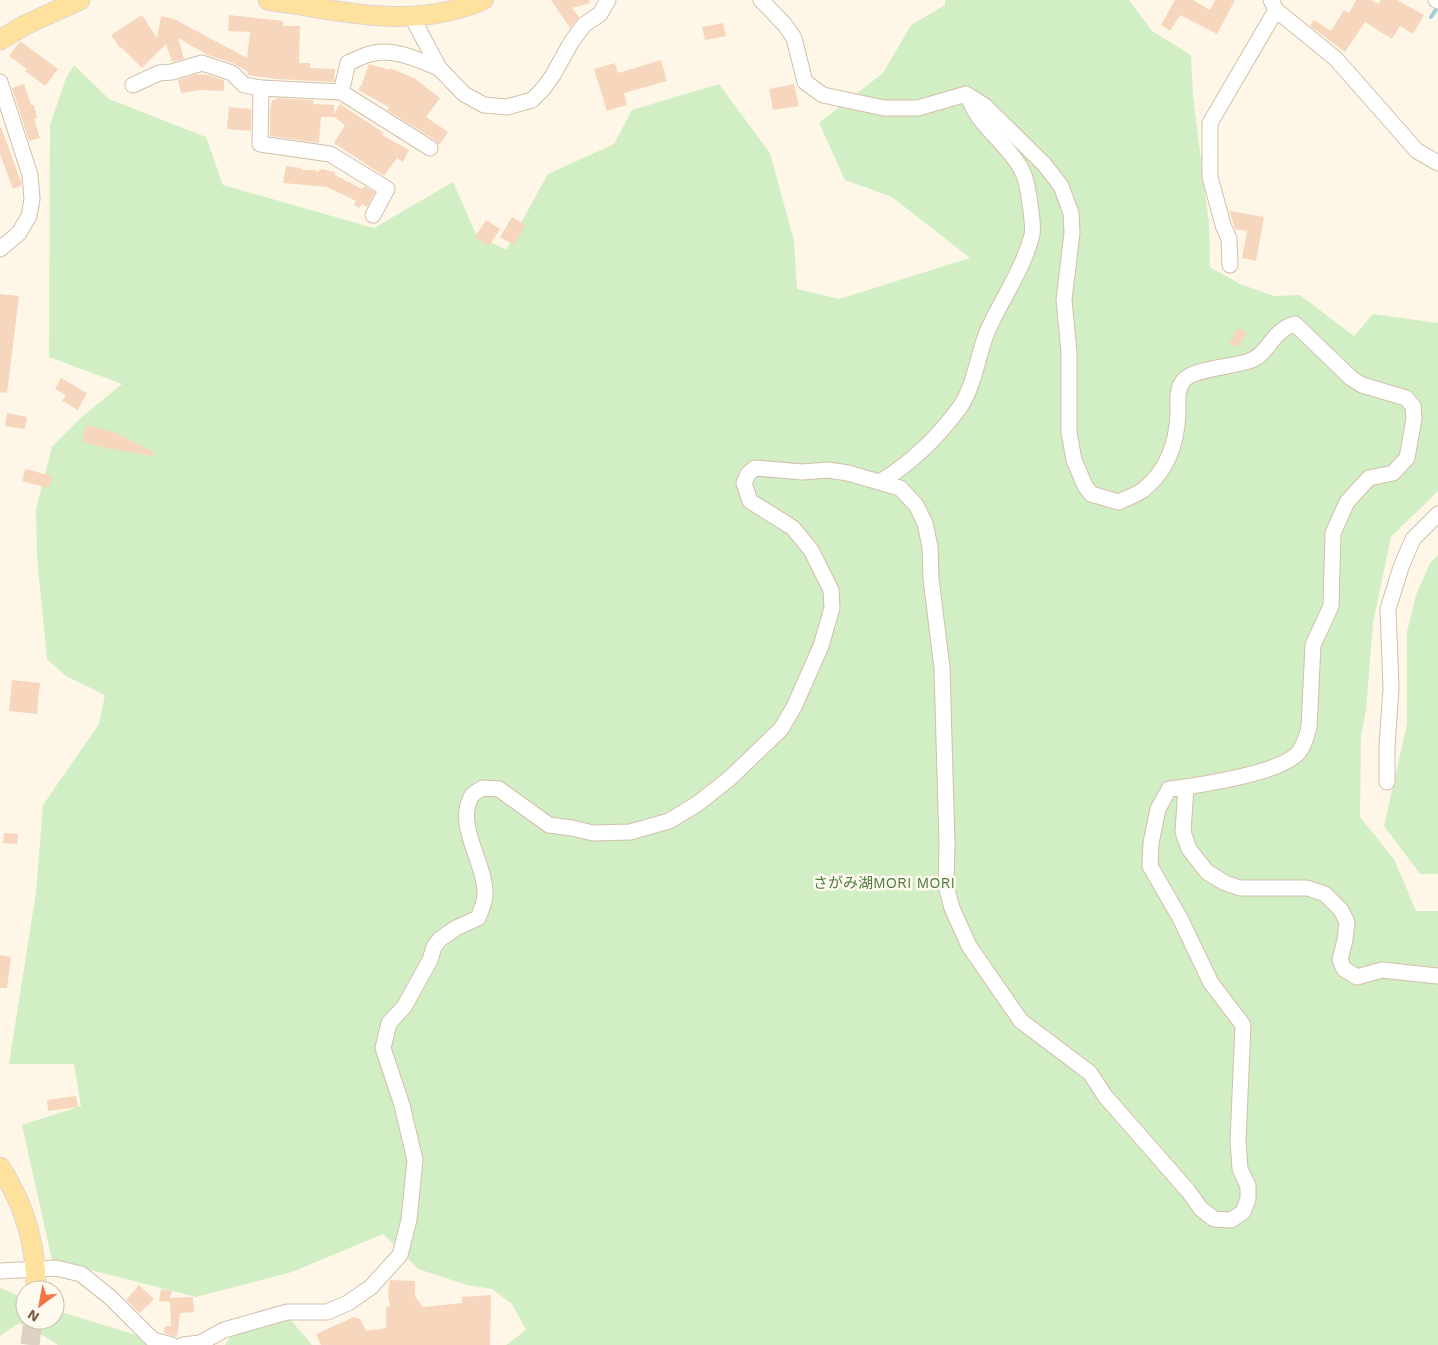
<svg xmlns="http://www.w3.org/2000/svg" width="1438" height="1345" viewBox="0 0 1438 1345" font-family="'Work Sans','Noto Sans JP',sans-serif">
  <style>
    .green { fill: #d2eec4 }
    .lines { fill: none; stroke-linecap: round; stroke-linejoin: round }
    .stream { stroke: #9fcfdd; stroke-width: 4 }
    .building { fill: #f6d7bd }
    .major-tunnel { stroke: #ddd1c0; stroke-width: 19; stroke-dasharray: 19 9; stroke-linecap: butt }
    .minor-casing { stroke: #d2bfab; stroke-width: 17 }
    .major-casing { stroke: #ddd5cf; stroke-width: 21 }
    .minor { stroke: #fff; stroke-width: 15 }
    .major { stroke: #ffe19e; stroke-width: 19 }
    .labels { text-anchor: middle; stroke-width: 5; stroke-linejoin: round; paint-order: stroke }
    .park-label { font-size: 15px; fill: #4b7c3c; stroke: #fffaf0 }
  </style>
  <rect width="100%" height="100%" fill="#fef7e8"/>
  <g class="green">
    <path d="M945,0H1129L1152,31L1191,55L1193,96L1209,223L1210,267L1240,284L1274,296L1300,295L1354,336L1373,314L1438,323V491L1391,537L1373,623L1366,710L1361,736L1360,817L1394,859L1416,911H1438V1345H506L526,1330L512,1304L492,1289L467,1285L418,1269L383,1234L292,1272L196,1297L52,1260L22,1125L81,1106L74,1064H9L36,892L43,805L99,724L105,695L66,676L47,659L37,556L36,509L46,470L52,447L83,416L122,384L49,357L50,125L66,78L74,65L109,99L206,137L223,185L374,228L453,182L476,234L506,250L548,174L614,144L632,110L719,84L770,153L794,241L797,289L839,299L970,258L892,197L845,180L819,123L883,73L911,25L945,5Z"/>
    <path d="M1438,555V874H1420L1384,826L1407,724V632L1416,595L1430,563Z"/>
    <path d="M0,1288L25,1298V1320H55V1310L136,1335L151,1345H58L34,1330L19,1323L0,1336Z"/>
    <path d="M290,1319L312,1345H225L231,1336Z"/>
  </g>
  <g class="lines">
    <path class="stream" d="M1431,17L1437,8"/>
  </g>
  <g class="building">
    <path d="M551,0H589L590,3L572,8L579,17L570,28Z"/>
    <path d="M1175,0H1193L1210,10L1215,0H1235L1217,34L1180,15L1170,31L1161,25Z"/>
    <path d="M1356,0H1371L1378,4L1381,0H1397L1424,15L1413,34L1400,26L1392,39L1365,22L1345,52L1310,26L1314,20L1331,31L1344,10L1349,13Z"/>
    <path d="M142,15L157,38L161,16L174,19L247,58L250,32L228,31L229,15L283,21V26H300L299,63H310V68L335,69L334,82L276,79L247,75L248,72L235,64L208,55L178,38L184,59L172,62L166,44L142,68L121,47L120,48L111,35Z"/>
    <path d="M723,23L726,36L705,40L702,27Z"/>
    <path d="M20,41L58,69L45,86L25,71L27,69L9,56Z"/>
    <path d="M661,60L667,81L624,93L627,105L607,111L594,69L615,63L618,73Z"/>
    <path d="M369,64L390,70V68L414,78L440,98L426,117L448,132L439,145L435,140L387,110L389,107L358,90L362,84Z"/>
    <path d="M197,74L208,75L224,80V91L201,90L181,93L178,80Z"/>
    <path d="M24,84L31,105H34L37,118L34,119L40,138L29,141L12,88Z"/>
    <path d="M794,84L799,106L773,110L769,89Z"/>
    <path d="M276,98L313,100V104L334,105V114L340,104L384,133L382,135L409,150L403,162L397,158L384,176L334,143L345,125L334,117H321L319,143L270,136V110L272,100H276Z"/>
    <path d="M229,107L251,109V131L227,129Z"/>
    <path d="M1,127L21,182V186L13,189L0,154V128Z"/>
    <path d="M286,166L301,168V170H316V172L322,169L335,172V175L362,189L364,186L375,192L367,207L362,204L359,208L354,205L356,201L327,187L283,183Z"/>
    <path d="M1230,211L1264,217L1256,261L1242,258L1247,231L1235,229L1230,214Z"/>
    <path d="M512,217L525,225L514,245L500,237Z"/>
    <path d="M486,220L500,229L489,246L475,237Z"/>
    <path d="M0,294L19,296L7,393L0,392Z"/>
    <path d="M1238,328L1247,333L1238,348L1229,343Z"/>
    <path d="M61,378L87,393L78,410L62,401L66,395L55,389Z"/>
    <path d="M7,413L27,417L25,429L5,426Z"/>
    <path d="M86,425L114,432L155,453L154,456L110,449L82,442Z"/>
    <path d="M25,469L53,476L49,488L22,481Z"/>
    <path d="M12,680L40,683L37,714L9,711Z"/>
    <path d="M4,833L18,834L17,844L3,843Z"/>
    <path d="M0,955L11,957L7,988H0Z"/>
    <path d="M76,1096L78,1107L48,1111L47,1100Z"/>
    <path d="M390,1280L415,1281V1296L423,1307L462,1303V1297L491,1295L490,1345H321L316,1334L354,1317L360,1319L366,1331L386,1328V1308L390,1306L388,1294Z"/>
    <path d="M139,1285L154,1299L140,1313L126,1300Z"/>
    <path d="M161,1289L172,1291L170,1298L193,1297L194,1312L180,1313L177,1337L164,1333L165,1326H171L170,1302L159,1301Z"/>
  </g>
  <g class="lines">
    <path class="major-tunnel" d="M30,1345L33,1320"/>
    <g class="minor-casing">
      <g id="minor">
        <path d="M761,0L785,25L794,38L805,82L823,95L884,108H918L966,94L985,106L1044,164L1061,186L1071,213L1072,233L1064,300L1069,352V432L1074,460L1085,486L1091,494L1119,502C1127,498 1136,495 1143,490C1167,471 1177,443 1178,413C1178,402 1176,389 1184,380C1194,368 1236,367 1252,360C1271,351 1271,331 1295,324L1351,378L1362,385L1406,398L1413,406L1414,419L1407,458L1393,473L1369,478L1347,502L1333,533L1331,606L1313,645L1309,727C1307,736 1304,745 1299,752C1283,772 1211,783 1186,787"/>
        <path d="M1271,0L1276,10L1336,59L1417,151L1438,163"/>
        <path d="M1436,0L1438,1"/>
        <path d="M412,17L439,68L464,94L484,105L507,107L532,100L543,89L553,75L572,41L584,25L600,14L608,0"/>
        <path d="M0,82L30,175L32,199L29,216L19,233L0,249"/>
        <path d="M133,85L159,73L172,72L202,63L232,73L244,85L261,88L341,92L430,148"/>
        <path d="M261,88L260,144L330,154L387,189L373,215"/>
        <path d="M341,92L348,63C355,60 362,56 370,54C393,47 418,60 439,68"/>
        <path d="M1230,265L1229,239L1223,225L1210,177V123L1276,10"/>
        <path d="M880,482C911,463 939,436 960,407C974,387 978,355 987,332C1001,300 1023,270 1032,235C1034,226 1028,185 1024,175C1015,154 994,137 980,119C975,112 971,103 967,95"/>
        <path d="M1387,782V746L1391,688L1388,609L1401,567L1413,539L1438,514"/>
        <path d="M0,1271L56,1268L81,1274L111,1298L153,1340L172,1345"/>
        <path d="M183,1345L200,1343L224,1330L287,1312H327L348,1303L371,1287L400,1255L409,1220L415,1160L402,1105L383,1048L389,1023L404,1007L430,960L434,947L440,939L456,928L478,918C481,911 484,904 485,896C487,865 455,827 471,797C473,793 479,790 483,788L499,789L549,825L572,828L593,833L630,832L669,821L697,804L729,779L781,729L794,707L821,646L832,608L831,590L811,550L793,528L750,501L744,483L748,474L755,468L802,472L828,470L848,473L900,488L916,505L925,523L930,547L931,579L942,668L947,845L946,886L952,908L969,946L1021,1021L1090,1073L1105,1096L1189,1192L1201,1209L1214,1219L1231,1220L1243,1212L1248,1199V1186L1240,1169L1238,1141L1243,1025L1211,983L1180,918L1150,866L1151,843L1158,809L1169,789L1186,787L1183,832L1189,849L1207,872L1225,883L1240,888H1307L1325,894L1341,910L1347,922L1345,940L1340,960L1344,969L1357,977L1382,970L1438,976"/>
      </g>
    </g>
    <g class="major-casing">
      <g id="major">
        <path d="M268,0C280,3 293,3 306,6C366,17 426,25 483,0"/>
        <path d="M0,40L25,25L80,0"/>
        <path d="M0,1167C25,1206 36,1244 36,1290"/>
      </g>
    </g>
    <use href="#minor" class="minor"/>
    <use href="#major" class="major"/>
  </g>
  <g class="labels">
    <g class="park-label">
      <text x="884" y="888">さがみ湖MORI MORI</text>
    </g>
  </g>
  <g transform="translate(40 1305) rotate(212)"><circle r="24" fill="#fffaf0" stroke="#cabcad"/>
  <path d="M0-4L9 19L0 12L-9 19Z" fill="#f27643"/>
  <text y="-8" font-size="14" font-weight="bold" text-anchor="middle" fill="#7b5e48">N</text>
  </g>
</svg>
